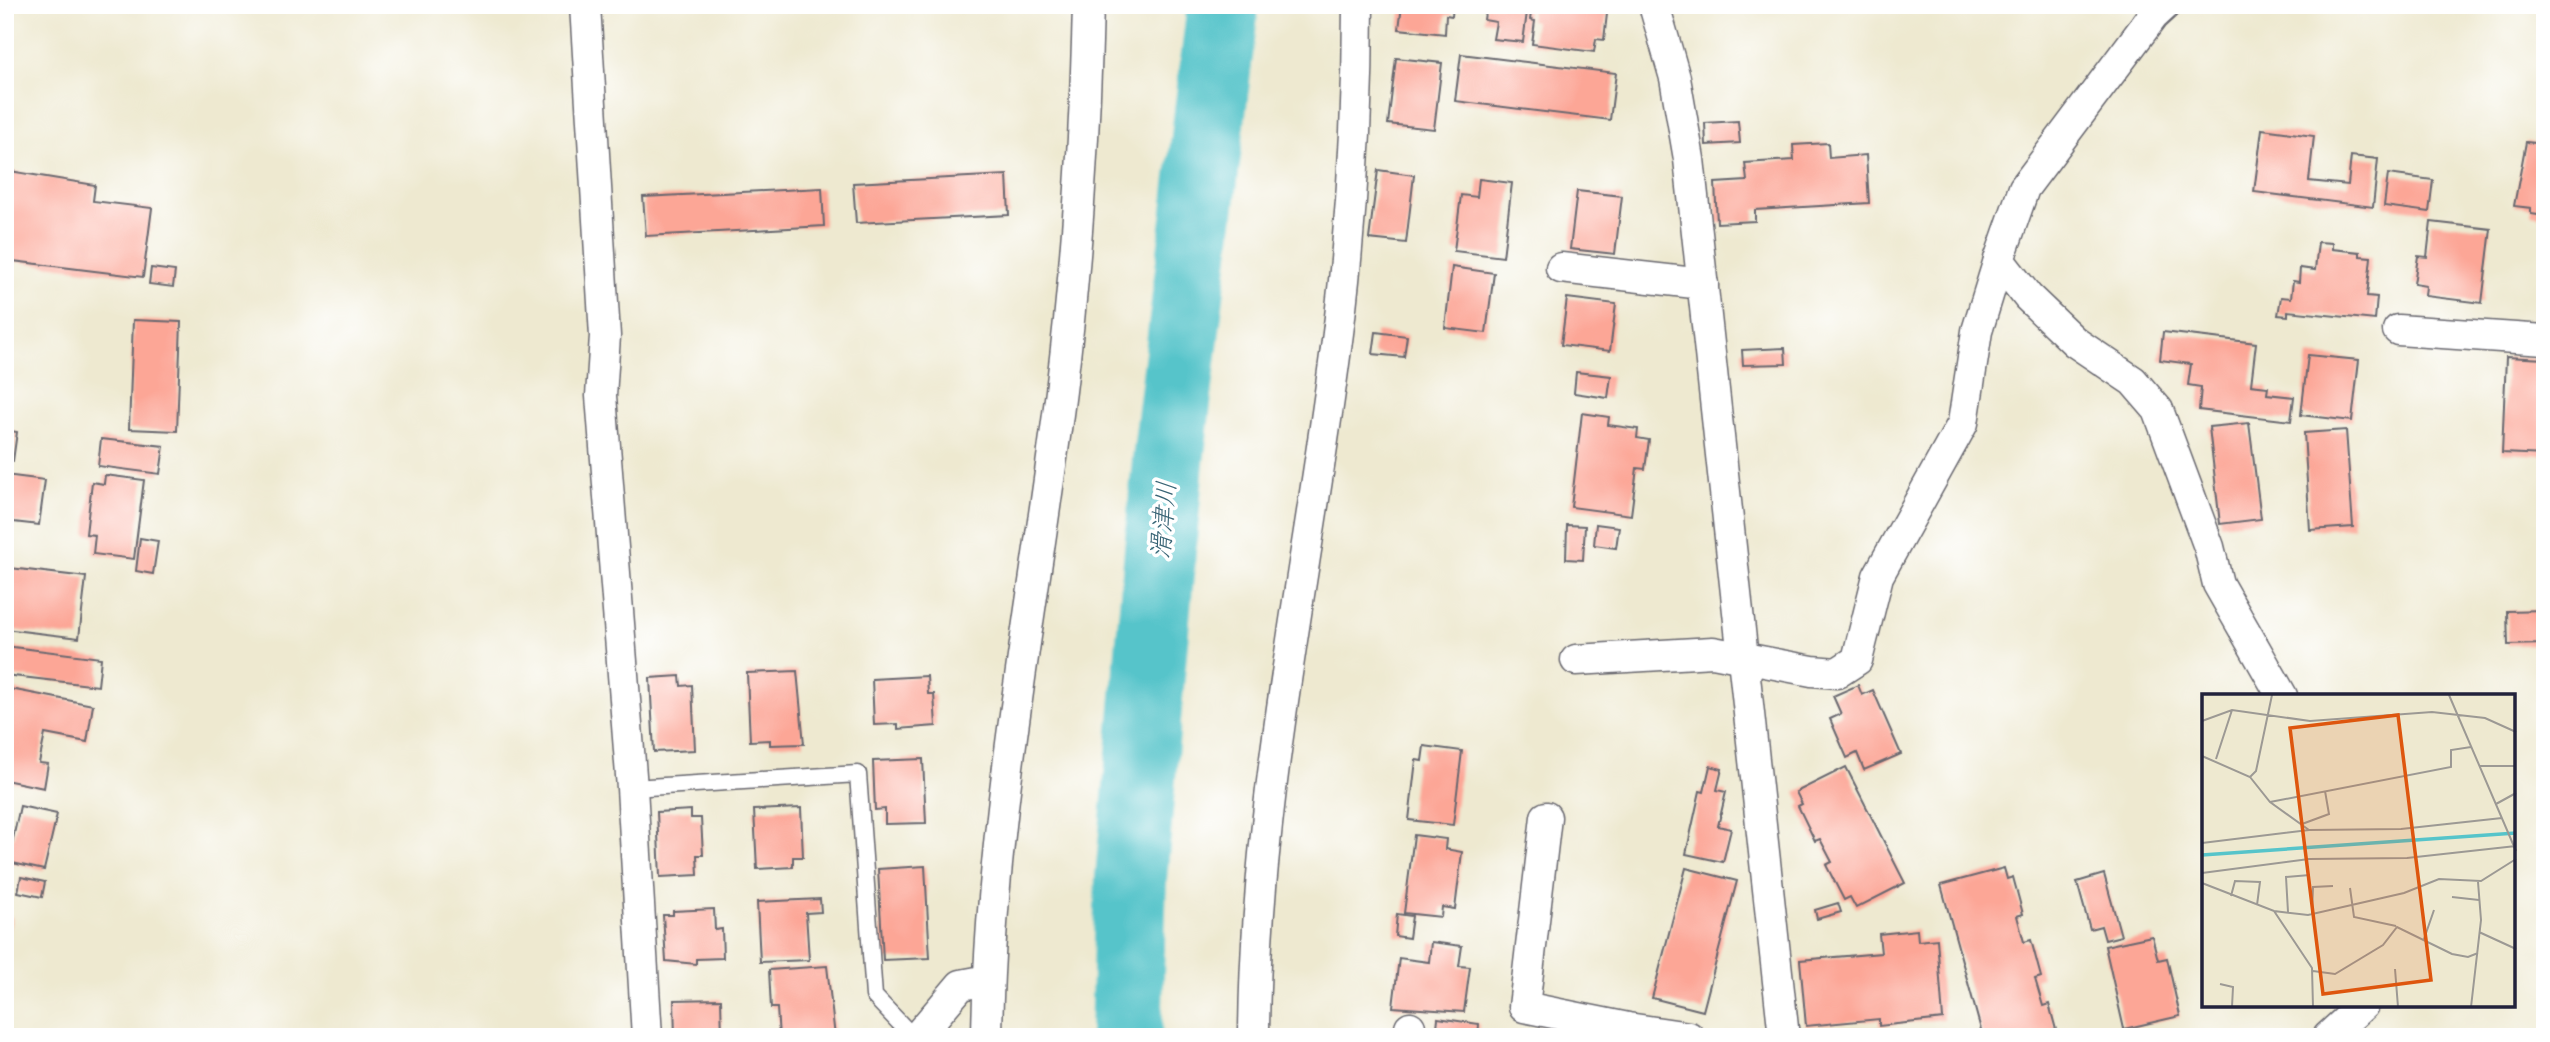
<svg xmlns="http://www.w3.org/2000/svg" width="2550" height="1042" viewBox="0 0 2550 1042" font-family="Mynerve,'Klee One',sans-serif">
  <style>
    .lines { fill: none; stroke-linecap: round; stroke-linejoin: round }
    .river { stroke: #56c4ca; stroke-width: 72 }
    .building { fill: #fca696 }
    .service-casing { stroke: #69686f; stroke-width: 19 }
    .minor-casing { stroke: #69686f; stroke-width: 33 }
    .service { stroke: #fff; stroke-width: 16 }
    .minor { stroke: #fff; stroke-width: 30 }
    .labels { text-anchor: middle; stroke-width: 7; stroke-linejoin: round; paint-order: stroke }
    .water-label { font-size: 26px; font-style: italic; fill: #376374; stroke: #fff }
    .inset-river { fill: none; stroke: #56c4ca; stroke-width: 3.5 }
    .inset-road { fill: none; stroke: #9c9994; stroke-width: 2 }
    .view { fill: #de560e; fill-opacity: 0.15; stroke: #de560e; stroke-width: 3.5 }
    .inset-edge { fill: none; stroke: #22223b; stroke-width: 3.5 }
  </style>
  <rect width="100%" height="100%" fill="#fff"/>
  <filter id="ink" filterUnits="userSpaceOnUse"><feTurbulence type="fractalNoise" baseFrequency=".0143" numOctaves="2"/><feDisplacementMap in="SourceGraphic" scale="14" xChannelSelector="R" yChannelSelector="G"/><feConvolveMatrix kernelMatrix="1 2 1 2 8 2 1 2 1" color-interpolation-filters="sRGB"/></filter>
  <filter id="wash" filterUnits="userSpaceOnUse"><feTurbulence type="fractalNoise" baseFrequency=".00686" numOctaves="4" result="noise"/><feDisplacementMap in="SourceGraphic" scale="28" xChannelSelector="R" yChannelSelector="G"/><feGaussianBlur stdDeviation="1.57" result="paint"/><feColorMatrix in="noise" values="0 0 0 0 0 0 0 0 0 0 0 0 0 0 0 0 0 1.4 0 .05"/><feComposite in="paint" operator="in"/></filter>
  <g filter="url(#wash)">
    <rect width="100%" height="100%" fill="#eee9d0"/>
    <g class="lines">
      <path class="river" d="M1126,1037L1131,878L1168,461L1223,5"/>
    </g>
    <g id="blocks">
      <g class="building">
        <path d="M1402,5H1453L1452,16L1446,15L1445,34L1399,29Z"/>
        <path d="M1486,5H1528L1523,42L1493,39L1496,22L1484,20Z"/>
        <path d="M1532,5H1608L1604,40L1596,39L1594,52L1532,44L1535,21L1530,20Z"/>
        <path d="M1461,54L1616,73L1610,120L1455,101Z"/>
        <path d="M1396,58L1442,63L1434,129L1388,124Z"/>
        <path d="M1738,121L1740,143L1706,145L1705,123Z"/>
        <path d="M2262,129L2314,136L2309,181L2348,185L2351,156L2378,159L2373,207L2254,192Z"/>
        <path d="M2526,142L2545,144V216L2531,214V208L2514,206Z"/>
        <path d="M1828,143L1829,158L1866,155L1869,203L1755,210V221L1717,223L1715,183L1747,181L1745,163L1794,160L1793,145Z"/>
        <path d="M1378,170L1414,175L1406,243L1369,239Z"/>
        <path d="M10,171L95,185L93,201L152,208L143,277L5,260V208Z"/>
        <path d="M2388,174L2433,180L2429,212L2384,206Z"/>
        <path d="M1007,175L1009,215L856,223L853,183Z"/>
        <path d="M1479,179L1512,183L1503,257L1454,251L1461,195L1477,197Z"/>
        <path d="M822,188L824,226L646,236L643,197Z"/>
        <path d="M1577,191L1622,196L1615,254L1570,249Z"/>
        <path d="M2431,222L2491,229L2482,303L2425,296L2426,286L2414,284L2418,256L2427,257Z"/>
        <path d="M2318,242L2332,243V249L2360,252V256L2371,257L2367,296L2377,297L2375,320L2288,311V316L2278,315L2281,297L2291,298L2293,281L2299,282L2300,268L2315,270Z"/>
        <path d="M1452,267L1494,273L1486,333L1445,328Z"/>
        <path d="M151,268L175,271L173,287L149,284Z"/>
        <path d="M1567,298L1616,304L1610,351L1561,345Z"/>
        <path d="M133,320L181,322L177,431L129,429Z"/>
        <path d="M1376,332L1407,336L1404,357L1373,354Z"/>
        <path d="M2163,332L2256,343L2251,385L2268,387L2267,394L2294,397L2291,421L2199,410L2201,387L2188,385L2191,364L2160,360Z"/>
        <path d="M1785,348L1786,364L1743,365L1742,350Z"/>
        <path d="M2308,355L2359,360L2352,421L2301,415Z"/>
        <path d="M2506,357L2545,359V455L2502,453Z"/>
        <path d="M1576,372L1611,376L1608,398L1574,393Z"/>
        <path d="M1582,413L1609,417L1608,425L1638,429L1637,438L1649,440L1645,469L1637,468L1631,515L1571,507Z"/>
        <path d="M2249,423L2261,519L2220,524L2209,427Z"/>
        <path d="M5,430L17,432L13,461L5,460Z"/>
        <path d="M2346,430L2353,527L2310,530L2304,433Z"/>
        <path d="M101,439L164,446L160,474L98,466Z"/>
        <path d="M5,475L45,480L39,525L5,521Z"/>
        <path d="M105,475L144,480L134,559L93,554L95,535L86,534L92,482L104,484Z"/>
        <path d="M1596,524L1619,527L1616,548L1594,545Z"/>
        <path d="M1567,525L1585,526L1583,560L1566,559Z"/>
        <path d="M140,538L158,541L153,574L136,571Z"/>
        <path d="M10,568L86,577L79,638L5,629Z"/>
        <path d="M2545,610V644L2508,645L2507,611Z"/>
        <path d="M5,646L101,658L98,686L5,675Z"/>
        <path d="M797,671L804,744L770,745V740L750,741L747,673Z"/>
        <path d="M680,676L681,686L692,685L695,750L654,752L650,678Z"/>
        <path d="M927,676L928,694H934L936,726L898,729V724L874,725L872,679Z"/>
        <path d="M1858,685L1862,695L1873,690L1901,754L1864,770L1857,753L1847,758L1830,719L1841,714L1833,696Z"/>
        <path d="M5,688L93,705L87,742L45,734L39,763L48,764L44,788L5,780Z"/>
        <path d="M1424,746L1462,751L1453,825L1409,820L1416,760L1422,761Z"/>
        <path d="M923,759L926,823L885,824V809L875,810L873,761Z"/>
        <path d="M1710,766L1722,769L1717,790L1726,792L1718,826L1731,829L1723,862L1686,854L1700,791L1704,792Z"/>
        <path d="M1846,767L1905,883L1856,908L1850,897L1844,900L1826,865L1832,862L1820,839L1815,841L1798,806L1802,804L1796,792Z"/>
        <path d="M20,806L57,814L44,870L8,862Z"/>
        <path d="M801,808L803,857H793V867L757,869L754,810Z"/>
        <path d="M691,810V818H701L703,855H697L698,875L660,877L657,812Z"/>
        <path d="M1414,835L1446,839L1445,849L1462,852L1455,909L1442,907L1441,917L1404,913Z"/>
        <path d="M925,866L930,958L883,960L878,869Z"/>
        <path d="M1686,868L1737,881L1703,1011L1652,998Z"/>
        <path d="M2004,868L2007,879L2013,877L2023,914L2017,916L2024,942L2031,940L2041,977L2035,979L2043,1006L2049,1004L2058,1037H1983L1941,885Z"/>
        <path d="M2104,874L2121,936L2105,940L2101,926L2090,929L2077,882Z"/>
        <path d="M21,877L45,882L42,897L18,892Z"/>
        <path d="M820,899L821,912L806,913L809,960L760,962L757,902Z"/>
        <path d="M1838,903L1841,912L1817,919L1815,910Z"/>
        <path d="M714,909L715,930L722,929L723,958L696,959V964L666,961L663,915H673V911Z"/>
        <path d="M1397,914L1412,916L1409,938L1395,936Z"/>
        <path d="M5,916L12,917L6,942H5Z"/>
        <path d="M1917,930L1918,941L1937,939L1943,1019L1879,1026V1019L1806,1026L1800,960L1881,953L1879,934Z"/>
        <path d="M2152,936L2158,960L2167,958L2180,1016L2124,1029L2105,946Z"/>
        <path d="M1431,942L1462,946L1459,966L1470,967L1464,1012L1393,1007L1399,958L1429,962Z"/>
        <path d="M827,966L835,1037H779L777,1008H771L769,970Z"/>
        <path d="M721,999L722,1037H675L674,1000Z"/>
        <path d="M1438,1018L1479,1024L1478,1037H1436Z"/>
        <path d="M1875,1030L1896,1033V1037H1874Z"/>
      </g>
    </g>
  </g>
  <g filter="url(#ink)">
    <use href="#blocks" fill-opacity="0" stroke="#69686f" stroke-width="2"/>
    <g class="lines">
      <g class="service-casing">
        <path id="service" d="M632,788L858,774L874,996L913,1037"/>
      </g>
      <g class="minor-casing">
        <g id="minor">
          <path d="M585,5L605,336L601,396L632,788L647,1037"/>
          <path d="M1654,5L1675,78L1689,159L1784,1037"/>
          <path d="M2165,5L2153,16L2024,188L1999,260L2028,297L2075,342L2133,381L2158,410L2209,547L2218,584L2282,696"/>
          <path d="M1561,268L1703,284"/>
          <path d="M2398,330L2545,340"/>
          <path d="M1576,660L1713,652L1812,671L1837,673L1857,660L1878,576L1963,423L1977,331L1999,260"/>
          <path d="M1546,817L1524,1007L1628,1028L1689,1037"/>
          <path d="M917,1037L961,985L988,980"/>
          <path d="M987,1037C990,819 1034,606 1061,391C1077,263 1085,133 1088,5"/>
          <path d="M1254,1037C1255,794 1311,557 1340,317C1352,214 1358,109 1358,5"/>
          <path d="M1409,1037L1410,1027"/>
          <path d="M2328,1037L2363,1005"/>
        </g>
      </g>
      <use href="#service" class="service"/>
      <use href="#minor" class="minor"/>
    </g>
  </g>
  <g class="labels">
    <g class="water-label">
      <text transform="translate(1163 520) rotate(-85)" y="9">滑津川</text>
    </g>
  </g>
  <g transform="translate(2202 694)">
    <rect width="313" height="313" fill="#eee9d0"/>
    <path class="inset-river" d="M0,161L314,139"/>
    <path class="inset-road" d="M247,1L314,157M0,27L30,16L108,27L230,18L283,24L314,38M0,62L48,83L68,108L107,136M14,65L30,16M278,72H314M48,83L54,77L70,1M68,108L249,73V56L269,53M294,110L314,99M100,130L127,120L123,97M0,149L107,136L199,135L300,124M0,179L107,165L205,164L314,152M0,189L72,217L106,221L202,199L237,185L279,187L314,165M148,194L152,223L194,232M29,202L33,187L58,188L55,211M250,203L277,206M72,217L110,274L111,313M86,218L84,183L108,181M110,220L111,193L131,192M277,238L314,255M222,245L232,216M193,275L196,313M111,277L133,280L181,251L195,233L250,260L266,263L276,259M18,290L31,293L30,313M269,313L279,226L276,188"/>
    <path class="view" d="M196,21L229,286L121,300L88,34Z"/>
    <rect width="313" height="313" class="inset-edge"/>
  </g>
  <rect width="2550" height="1042" fill="none" stroke="#fff" stroke-width="28"/>
</svg>
